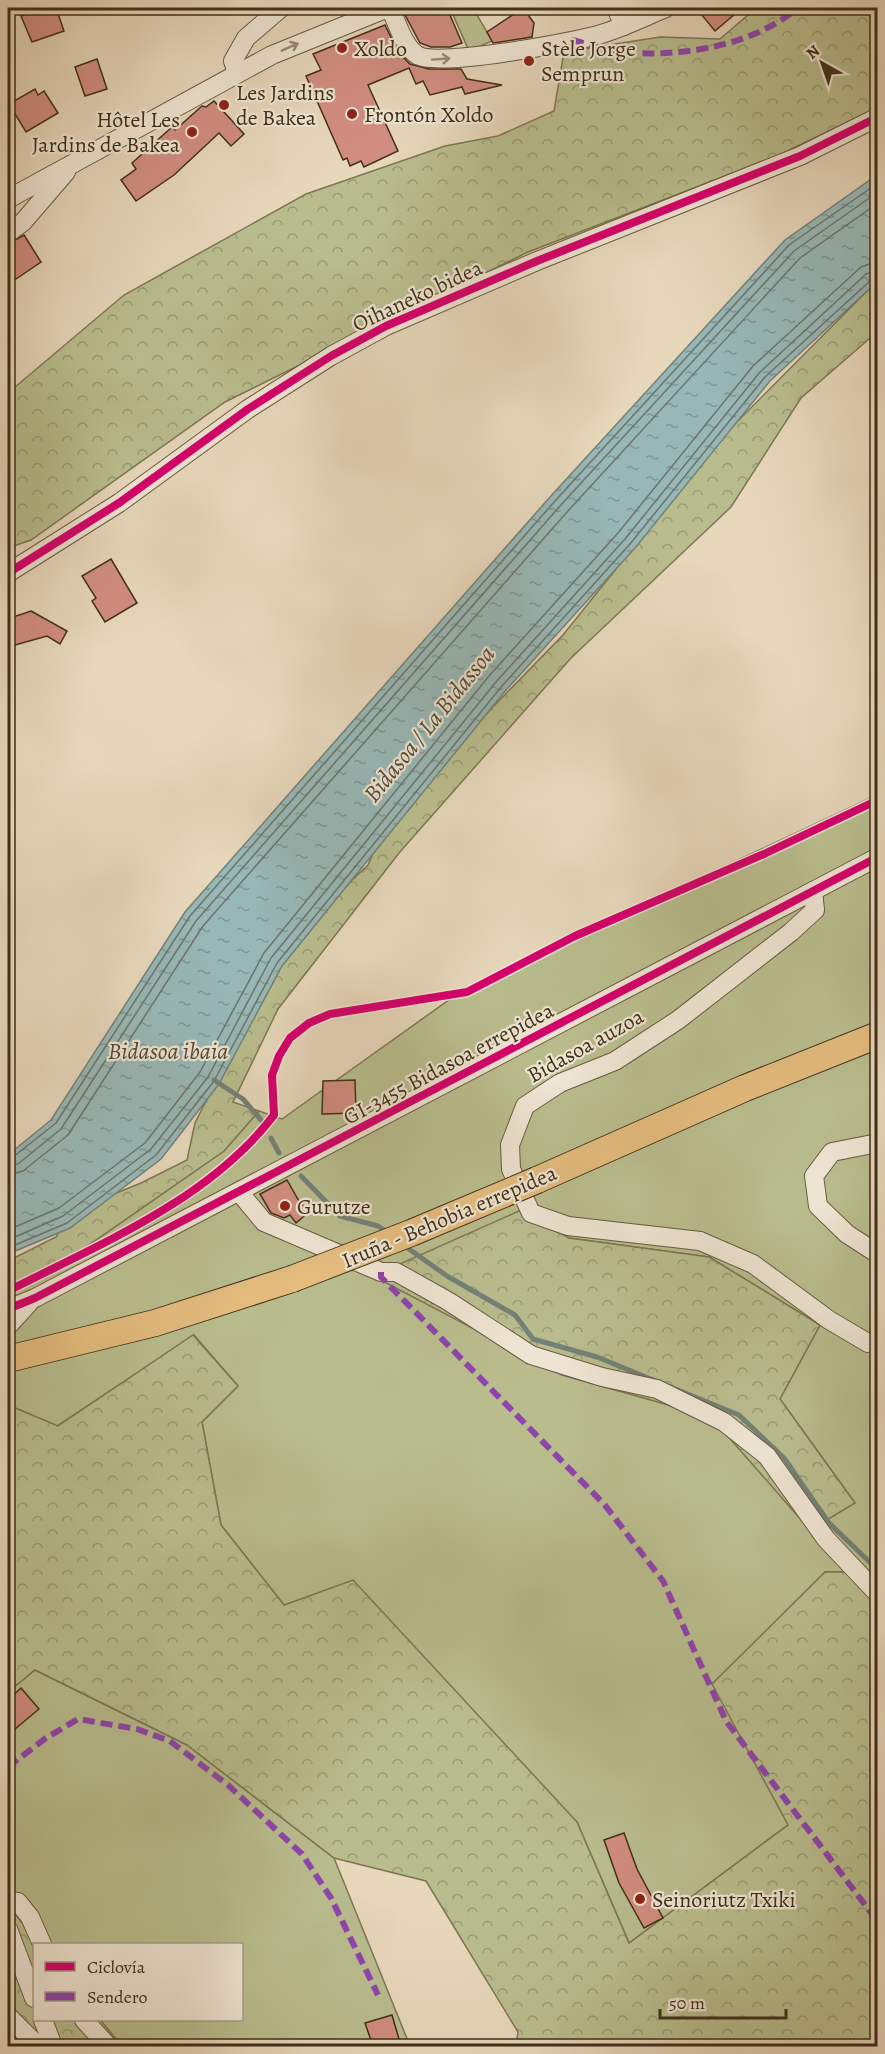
<svg xmlns="http://www.w3.org/2000/svg" width="885" height="2054" viewBox="0 0 885 2054" font-family="Alegreya,serif">
  <style>
    .green { fill: #b9bd8e; stroke: #7c7653; stroke-width: 1.5; fill-rule: evenodd }
    .forest { fill: url(#forest-crowns); stroke: #7c7653; stroke-width: 1.5 }
    .water { fill: url(#water-ripples); stroke: #748177; stroke-width: 1.5 }
    .lines { fill: none; stroke-linecap: round; stroke-linejoin: round }
    .shore { stroke: #6c7468; stroke-width: 1.5 }
    .stream { stroke: #748177; stroke-width: 5 }
    .building { fill: #d18d80; stroke: #3f2f18; stroke-width: 1.5 }
    .minor-casing { stroke: #695941; stroke-width: 20 }
    .highway-casing { stroke: #3f2f18; stroke-width: 28 }
    .minor { stroke: #efe5d3; stroke-width: 18 }
    .highway { stroke: #e4bc7e; stroke-width: 26 }
    .highway-bridge-casing { stroke: #3f2f18; stroke-width: 28; stroke-linecap: butt }
    .highway-bridge { stroke: #e4bc7e; stroke-width: 26 }
    .quiet { stroke: #8e44ad; stroke-width: 6; stroke-dasharray: 12 6; stroke-linecap: butt }
    .cycleway-casing { stroke: #efe5d3; stroke-width: 11 }
    .cycleway { stroke: #d6006c; stroke-width: 8 }
    .oneway { stroke: #978a76 }
    .poi-dot { fill: #8f2418; stroke: #efe5d3; stroke-width: 2 }
    .labels { text-anchor: middle; stroke-width: 4.5; stroke-linejoin: round; paint-order: stroke }
    .poi-label { font-size: 22px; fill: #3f2f18; stroke: #efe5d3; text-anchor: start }
    .street-label { font-size: 22px; fill: #3f2f18; stroke: #efe5d3 }
    .water-label { font-size: 24px; font-style: italic; fill: #514a38; stroke: #efe5d3 }
  </style>
  <defs>
    <pattern id="forest-crowns" width="20" height="18" patternUnits="userSpaceOnUse" patternTransform="scale(1.5)"><rect width="20" height="18" fill="#b9bd8e"/><path d="M2 6a3 3 0 1 1 6 0M12 15a3 3 0 1 1 6 0" fill="none" stroke="#989a73"/></pattern>
    <pattern id="water-ripples" width="26" height="14" patternUnits="userSpaceOnUse" patternTransform="scale(1.5)"><rect width="26" height="14" fill="#98b8b7"/><path d="M2 4q2-2 4 0t4 0M15 11q2-2 4 0t4 0" fill="none" stroke="#7d9694"/></pattern>
  </defs>
  <rect width="100%" height="100%" fill="#e7d7bb"/>
  <filter id="stains"><feTurbulence type="fractalNoise" baseFrequency=".00333" numOctaves="4"/><feColorMatrix values="0 0 0 0 .2 0 0 0 0 .09 0 0 0 0 .02 0 0 0 .5 -.17"/></filter>
  <radialGradient id="worn" r=".72"><stop offset=".6" stop-color="#630" stop-opacity="0"/><stop offset="1" stop-color="#630" stop-opacity=".3"/></radialGradient>
  <g class="green">
    <path d="M450,8H473L492,41L469,51Z"/>
    <path d="M877,795V1572H825L788,1825L629,1943L577,1822L284,1605L221,1525L202,1422L238,1386L194,1335L57,1426L8,1405V1286L70,1258L224,1151L259,1111L282,1119L467,987ZM519,1211L569,1238L709,1257L820,1325L780,1399L855,1503L711,1417Z"/>
    <path d="M35,1670L187,1745L334,1858L410,2046H122L100,2020H242V1944H39L8,1905V1692Z"/>
  </g>
  <g class="forest">
    <path d="M756,8H877V108L777,156L528,252L225,402L31,540L8,548V393L124,295L306,194L445,146L498,136L554,111L564,52L660,37L720,39Z"/>
    <path d="M877,281V332L801,398L731,507L571,658L399,853L278,1009L233,1102L259,1111L224,1151L70,1258L8,1286V1261L56,1237L70,1212L141,1183L187,1160L195,1123L240,1034L297,932L368,865L390,813L563,635L722,437Z"/>
    <path d="M519,1211L569,1238L709,1257L820,1325L780,1399L855,1503L810,1530L711,1417L562,1375L373,1276Z"/>
    <path d="M193,1335L238,1386L202,1422L221,1525L284,1605L353,1580L577,1822L629,1943L788,1825L712,1684L825,1572H877V2046H516L518,2032L426,1881L334,1858L187,1745L35,1670L8,1692V1405L58,1426Z"/>
    <path d="M8,1905L39,1944H34V2020H100L122,2046H8Z"/>
  </g>
  <path class="water" d="M877,175V282L770,381L635,548L506,690L282,966L219,1084L161,1159L70,1228L8,1254V1155L51,1120L185,912L550,497L785,240Z"/>
  <g class="lines">
    <g class="shore">
      <path d="M8,1159L13,1157L56,1123L190,916L555,501L789,245L878,183"/>
      <path d="M8,1166L18,1164L61,1129L196,921L560,506L794,251L878,192"/>
      <path d="M8,1175L23,1171L68,1135L203,926L567,512L800,258L878,203"/>
      <path d="M8,1230L59,1208L145,1143L200,1072L264,953L489,676L618,533L753,366L861,267L878,261"/>
      <path d="M8,1240L63,1216L151,1149L208,1077L271,958L496,682L625,539L760,372L866,274L878,270"/>
      <path d="M8,1248L67,1223L156,1155L214,1081L277,963L502,686L630,544L765,377L871,280L878,278"/>
    </g>
    <g class="stream">
      <path d="M214,1080L243,1099L261,1120"/>
      <path d="M271,1138L279,1153"/>
      <path d="M301,1176L340,1216L378,1226L388,1233"/>
      <path d="M402,1244L447,1276L515,1315L533,1339L597,1357L739,1415L784,1458L829,1523L878,1570"/>
    </g>
  </g>
  <g class="building">
    <path d="M45,8H56L64,31L32,42L21,16Z"/>
    <path d="M422,8H447L462,43L450,47H431L420,43L405,15Z"/>
    <path d="M523,8L534,23L532,37L493,43L487,32Z"/>
    <path d="M709,8H742L715,31L701,14Z"/>
    <path d="M385,25L398,52L410,64L429,69H461L467,79L502,85L465,94L462,87L430,95L423,81L416,84L409,68L368,85L398,151L364,167L361,161L350,166L347,158L343,160L306,76L321,70L313,54Z"/>
    <path d="M97,59L107,89L85,96L75,67Z"/>
    <path d="M35,89L38,95L44,91L58,113L26,132L9,104Z"/>
    <path d="M214,101L244,134L231,146L219,133L174,175L136,201L121,180L136,169L132,163L172,127L175,130L202,106L206,107Z"/>
    <path d="M24,235L41,262L13,281L8,273V244Z"/>
    <path d="M111,559L137,603L105,622L92,601L96,598L82,576Z"/>
    <path d="M31,611L67,631L60,644L47,636L8,647L10,618Z"/>
    <path d="M355,1080L356,1113L322,1114L323,1081Z"/>
    <path d="M287,1180L299,1201L309,1212L296,1223L290,1215L284,1218L271,1213L260,1194Z"/>
    <path d="M21,1688L39,1709L8,1735V1700Z"/>
    <path d="M624,1833L637,1869L663,1918L644,1928L619,1883L604,1840Z"/>
    <path d="M392,2015L401,2046H373L365,2023Z"/>
  </g>
  <g class="lines">
    <g class="minor-casing">
      <g id="minor">
        <path d="M390,8C397,22 403,46 417,55C438,68 570,42 598,35C622,28 644,17 666,8"/>
        <path d="M616,8L624,26"/>
        <path d="M237,73L233,61L246,38L281,8"/>
        <path d="M8,199L272,55L388,8"/>
        <path d="M8,233L23,222L66,172"/>
        <path d="M8,573L119,503L248,409L331,356L386,326L537,261L800,156L878,117"/>
        <path d="M813,891L815,910L791,932L678,1020L615,1061L560,1083L525,1106L510,1145L511,1169L531,1213L568,1226L700,1241L753,1264L829,1320L868,1343L878,1340"/>
        <path d="M878,1143L832,1152L814,1176L818,1206L847,1234L878,1254"/>
        <path d="M240,1193L264,1222L381,1272H396L448,1301L531,1355L602,1377L657,1389L724,1422L767,1456L826,1539L878,1594"/>
        <path d="M8,1309L35,1298L878,857"/>
        <path d="M8,1326L29,1303"/>
        <path d="M8,1905L10,1901L18,1902L30,1917L42,1944"/>
        <path d="M8,1929L34,1998"/>
        <path d="M8,2016L38,2046"/>
        <path d="M43,2020L53,2046"/>
        <path d="M84,2020L108,2046"/>
      </g>
    </g>
    <g class="highway-casing">
      <g id="highway">
        <path d="M537,1180L745,1088L878,1035"/>
        <path d="M8,1359L155,1323L292,1279"/>
      </g>
    </g>
    <use href="#minor" class="minor"/>
    <use href="#highway" class="highway"/>
    <g class="highway-bridge-casing">
      <path id="highway-bridge" d="M292,1279L411,1233L537,1180"/>
    </g>
    <use href="#highway-bridge" class="highway-bridge"/>
    <g class="quiet">
      <path d="M572,40C588,44 605,50 621,52C678,58 754,46 797,8"/>
      <path d="M381,1272V1277L604,1504L663,1581L726,1721L878,1922"/>
      <path d="M8,1767L46,1738L78,1719L137,1729L170,1741L228,1785L302,1854L331,1898L378,1995"/>
      <path d="M8,1896L10,1901"/>
    </g>
    <g class="cycleway-casing">
      <g id="cycleway">
        <path d="M8,573L119,503L248,409L331,356L386,326L537,261L800,156L878,117"/>
        <path d="M8,1291C100,1244 209,1200 274,1115L272,1075L279,1056L290,1038L309,1023L330,1014L467,992L575,936L764,854L878,800"/>
        <path d="M8,1309L35,1298L878,857"/>
      </g>
    </g>
    <use href="#cycleway" class="cycleway"/>
  </g>
  <defs><path id="oneway-shaft" d="M-6 0H5M1.5-3L5.5 0L1.5 3" fill="none" stroke-width="1.6" stroke-linecap="round" stroke-linejoin="round" transform="scale(1.5)"/></defs>
  <g class="oneway">
    <use href="#oneway-shaft" transform="translate(290 47) rotate(-24)"/>
    <use href="#oneway-shaft" transform="translate(441 59) rotate(-4)"/>
  </g>
  <g class="poi-dot">
    <circle cx="342" cy="48" r="6"/>
    <circle cx="529" cy="61" r="6"/>
    <circle cx="224" cy="105" r="6"/>
    <circle cx="352" cy="114" r="6"/>
    <circle cx="192" cy="132" r="6"/>
    <circle cx="285" cy="1206" r="6"/>
    <circle cx="640" cy="1899" r="6"/>
  </g>
  <g class="labels">
    <g class="poi-label">
      <text x="354" y="56">Xoldo</text>
      <text x="541" y="56">Stèle Jorge<tspan x="541" dy="25">Semprun</tspan></text>
      <text x="236" y="100">Les Jardins<tspan x="236" dy="25">de Bakea</tspan></text>
      <text x="364" y="122">Frontón Xoldo</text>
      <text x="180" y="127" text-anchor="end">Hôtel Les<tspan x="180" dy="25">Jardins de Bakea</tspan></text>
      <text x="297" y="1214">Gurutze</text>
      <text x="652" y="1907">Seinoriutz Txiki</text>
    </g>
    <g class="street-label">
      <text transform="translate(417 295) rotate(-25)" y="8">Oihaneko bidea</text>
      <text transform="translate(585 1045) rotate(-29)" y="8">Bidasoa auzoa</text>
      <text transform="translate(448 1063) rotate(-28)" y="8">GI-3455 Bidasoa errepidea</text>
      <text transform="translate(449 1216) rotate(-23)" y="8">Iruña - Behobia errepidea</text>
    </g>
    <g class="water-label">
      <text transform="translate(429 724) rotate(-51)" y="8">Bidasoa / La Bidassoa</text>
      <text x="168" y="1059">Bidasoa ibaia</text>
    </g>
  </g>
  <rect width="885" height="2054" fill="none" stroke="#e7d7bb" stroke-width="30"/>
  <rect x="9" y="9" width="867" height="2036" fill="none" stroke="#3f2f18" stroke-width="3"/>
  <rect x="15" y="15" width="855" height="2024" fill="none" stroke="#3f2f18" stroke-width="1.5"/>
  <rect x="33" y="1943" width="210" height="78" fill="#efe5d3" stroke="#a99c88" stroke-width="1.5"/>
  <rect x="45" y="1962" width="30" height="9" fill="#d6006c" stroke="#a99c88" stroke-width="1.5"/>
  <text x="87" y="1973" font-size="18" fill="#3f2f18">Ciclovía</text>
  <rect x="45" y="1992" width="30" height="9" fill="#8e44ad" stroke="#a99c88" stroke-width="1.5"/>
  <text x="87" y="2003" font-size="18" fill="#3f2f18">Sendero</text>
  <g transform="translate(822 63) rotate(320)" stroke="#efe5d3" stroke-width="4.5" paint-order="stroke">
  <path d="M0-4.5L10 22L0 15L-10 22Z" fill="#3f2f18"/>
  <text y="-9" font-size="16" font-weight="bold" text-anchor="middle" fill="#3f2f18">N</text>
  </g>
  <path d="M660 2009v9h126v-9" fill="none" stroke="#3f2f18" stroke-width="3"/>
  <text x="669" y="2009" font-size="18" fill="#3f2f18" stroke="#efe5d3" stroke-width="4.5" paint-order="stroke">50 m</text>
  <rect width="100%" height="100%" filter="url(#stains)"/>
  <rect width="100%" height="100%" fill="url(#worn)"/>
</svg>
